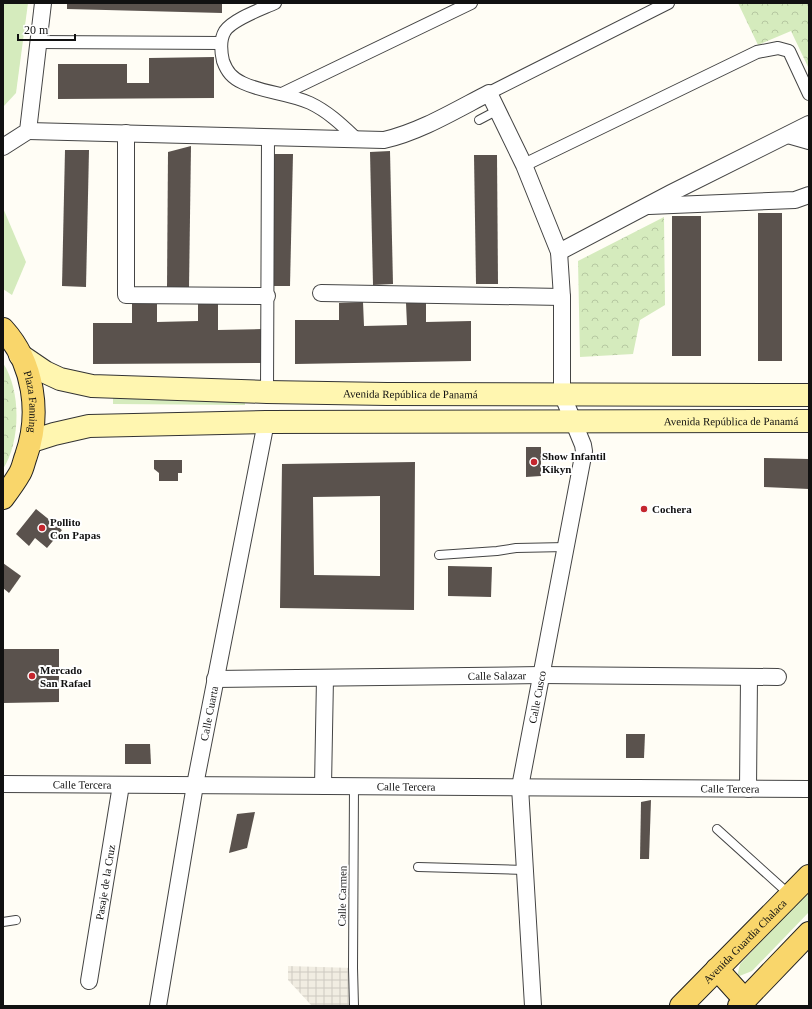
<svg xmlns="http://www.w3.org/2000/svg" width="812" height="1009" viewBox="0 0 812 1009" font-family="Georgia,serif">
  <style>
    .grass { fill: #d5ebbd }
    .park { fill: url(#park-crowns) }
    .plaza { fill: url(#plaza-grid) }
    .building { fill: #5a524d; fill-rule: evenodd }
    .lines { fill: none; stroke-linecap: round; stroke-linejoin: round }
    .service-casing { stroke: #444; stroke-width: 10 }
    .pedestrian-casing { stroke: #444; stroke-width: 14 }
    .minor-casing { stroke: #444; stroke-width: 18 }
    .secondary-casing { stroke: #333; stroke-width: 24 }
    .primary-casing { stroke: #222; stroke-width: 24 }
    .service { stroke: #fff; stroke-width: 8 }
    .pedestrian { stroke: #fff; stroke-width: 12 }
    .minor { stroke: #fff; stroke-width: 16 }
    .secondary { stroke: #fff6b0; stroke-width: 22 }
    .primary { stroke: #f9d66b; stroke-width: 22 }
    .poi-dot { fill: #c4262e; stroke: #fff; stroke-width: 1.5 }
    .labels { text-anchor: middle; stroke-width: 4; stroke-linejoin: round; paint-order: stroke }
    .street-label { font-size: 11px; fill: #111; stroke: #fff }
    .poi-label { font-size: 11px; font-weight: bold; fill: #111; stroke: #fff; text-anchor: start }
  </style>
  <defs>
    <pattern id="park-crowns" width="20" height="18" patternUnits="userSpaceOnUse"><rect width="20" height="18" fill="#d5ebbd"/><path d="M2 6a3 3 0 1 1 6 0M12 15a3 3 0 1 1 6 0" fill="none" stroke="#b6c8a1"/></pattern>
    <pattern id="plaza-grid" width="8" height="8" patternUnits="userSpaceOnUse"><rect width="8" height="8" fill="#f1ede2"/><path d="M0 4h8M4 0v8" fill="none" stroke="#cecac1"/></pattern>
  </defs>
  <rect width="100%" height="100%" fill="#fffdf5"/>
  <g class="grass">
    <path d="M3,3H28L16,93L3,107Z"/>
    <path d="M3,208L26,262L12,295L3,289Z"/>
    <path d="M113,391L245,392V405L113,404Z"/>
    <path d="M809,891V912L752,971L737,977L740,964Z"/>
  </g>
  <g class="park">
    <path d="M738,3H809V69L791,31L758,45Z"/>
    <path d="M664,217L665,305L640,320L633,354L580,357L578,261Z"/>
    <path d="M3,363C21,390 21,441 3,469Z"/>
  </g>
  <path class="plaza" d="M288,966L353,968L354,1006H312L288,980Z"/>
  <g class="building">
    <path d="M67,3H222V13L67,9Z"/>
    <path d="M214,57V98L58,99V64H127V83H149V58Z"/>
    <path d="M191,146L189,288H167L168,152Z"/>
    <path d="M65,150H89L86,287L62,286Z"/>
    <path d="M390,151L393,284L373,285L370,152Z"/>
    <path d="M271,154H293L290,286H269Z"/>
    <path d="M474,155H497L498,284H476Z"/>
    <rect x="758" y="213" width="24" height="148"/>
    <rect x="672" y="216" width="29" height="140"/>
    <path d="M198,299H218V330L262,329L263,363L93,364V323H132V300H157V322L198,321Z"/>
    <path d="M363,302L364,326L407,325L406,303H426V322L471,321V361L295,364V320H339V303Z"/>
    <path d="M526,447H541V476L526,477Z"/>
    <path d="M764,458L809,459V489L764,487Z"/>
    <path d="M154,460H182V473H178V481H159V473L154,469Z"/>
    <path d="M415,462L414,610L280,608L282,464ZM380,496V576L314,575L313,497Z"/>
    <path d="M36,509L62,530L47,548L35,538L29,546L16,534Z"/>
    <path d="M3,563L21,576L9,593L3,588Z"/>
    <path d="M448,566L492,567L491,597L448,596Z"/>
    <path d="M3,649H59V702L3,703Z"/>
    <path d="M626,734H645L644,758H626Z"/>
    <path d="M125,744H150L151,764H125Z"/>
    <path d="M651,800L649,859H640L641,802Z"/>
    <path d="M255,812L247,848L229,853L237,814Z"/>
  </g>
  <g class="lines">
    <g class="service-casing">
      <g id="service">
        <path d="M479,120L498,110"/>
        <path d="M439,555L497,551L516,548L566,547"/>
        <path d="M717,829L789,894"/>
        <path d="M418,867L525,870"/>
        <path d="M3,922L16,920"/>
        <path d="M354,1006L353,968L354,786"/>
      </g>
    </g>
    <g class="pedestrian-casing">
      <g id="pedestrian">
        <path d="M275,3C262,9 233,19 225,31C220,39 221,52 223,61C227,72 232,78 243,83C264,93 288,93 310,103C329,112 343,126 358,140"/>
        <path d="M39,42L221,43"/>
        <path d="M489,93L668,3"/>
        <path d="M282,94L471,3"/>
        <path d="M524,165L757,52L778,48L789,51L809,94"/>
        <path d="M267,392L268,137"/>
      </g>
    </g>
    <g class="minor-casing">
      <g id="minor">
        <path d="M28,131L384,140C420,132 456,110 489,93L524,165L559,252L671,193L809,124"/>
        <path d="M126,133V295L267,296"/>
        <path d="M788,135L809,141"/>
        <path d="M3,147L28,131L43,3"/>
        <path d="M649,206L795,200L809,195"/>
        <path d="M321,293L562,297"/>
        <path id="s1" d="M215,679L541,675L778,677"/>
        <path id="s2" d="M3,784L809,789"/>
        <path d="M323,786L325,678"/>
        <path d="M748,789L749,677"/>
        <path id="s3" d="M89,981L121,785"/>
        <path id="s4" d="M158,1006L195,785L266,422"/>
        <path id="s5" d="M533,1006L520,787L584,451L583,445L562,394V297L559,252"/>
      </g>
    </g>
    <g class="secondary-casing">
      <g id="secondary">
        <path id="s6" d="M20,355L45,372L60,379L92,386L267,392L387,394L809,395"/>
        <path id="s7" d="M32,441L54,434L89,426L266,422L809,421"/>
      </g>
    </g>
    <g class="primary-casing">
      <g id="primary">
        <path id="s8" d="M3,329C34,363 41,414 26,456C24,461 23,468 20,473C15,482 9,490 3,498"/>
        <path d="M717,969L745,1000"/>
        <path id="s9" d="M681,1006L809,876"/>
        <path d="M739,1006L809,933"/>
      </g>
    </g>
    <use href="#service" class="service"/>
    <use href="#pedestrian" class="pedestrian"/>
    <use href="#minor" class="minor"/>
    <use href="#secondary" class="secondary"/>
    <use href="#primary" class="primary"/>
  </g>
  <g class="poi-dot">
    <circle cx="534" cy="462" r="4"/>
    <circle cx="644" cy="509" r="4"/>
    <circle cx="42" cy="528" r="4"/>
    <circle cx="32" cy="676" r="4"/>
  </g>
  <g class="labels">
    <g class="street-label">
      <text dy="4" stroke="none"><textPath href="#s6" startOffset="398">Avenida República de Panamá</textPath></text>
      <text dy="4" stroke="none"><textPath href="#s8" startOffset="80">Plaza Fanning</textPath></text>
      <text dy="4" stroke="none"><textPath href="#s7" startOffset="701">Avenida República de Panamá</textPath></text>
      <text dy="4" stroke="none"><textPath href="#s1" startOffset="282">Calle Salazar</textPath></text>
      <text dy="4" stroke="none"><textPath href="#s5" startOffset="311">Calle Cusco</textPath></text>
      <text dy="4" stroke="none"><textPath href="#s4" startOffset="297">Calle Cuarta</textPath></text>
      <text dy="4" stroke="none"><textPath href="#s2" startOffset="79">Calle Tercera</textPath></text>
      <text dy="4" stroke="none"><textPath href="#s2" startOffset="403">Calle Tercera</textPath></text>
      <text dy="4" stroke="none"><textPath href="#s2" startOffset="727">Calle Tercera</textPath></text>
      <text dy="4" stroke="none"><textPath href="#s3" startOffset="100">Pasaje de la Cruz</textPath></text>
      <text transform="translate(342 896) rotate(-89)" y="4">Calle Carmen</text>
      <text dy="4" stroke="none"><textPath href="#s9" startOffset="91">Avenida Guardia Chalaca</textPath></text>
    </g>
    <g class="poi-label">
      <text x="542" y="460">Show Infantil<tspan x="542" dy="13">Kikyn</tspan></text>
      <text x="652" y="513">Cochera</text>
      <text x="50" y="526">Pollito<tspan x="50" dy="13">Con Papas</tspan></text>
      <text x="40" y="674">Mercado<tspan x="40" dy="13">San Rafael</tspan></text>
    </g>
  </g>
  <rect width="812" height="1009" fill="none" stroke="#111111" stroke-width="8"/>
  <path d="M18 34v6h57v-6" fill="none" stroke="#111111" stroke-width="2"/>
  <text x="24" y="34" font-size="12" fill="#111111" stroke="#ffffff" stroke-width="3" paint-order="stroke">20 m</text>
</svg>
